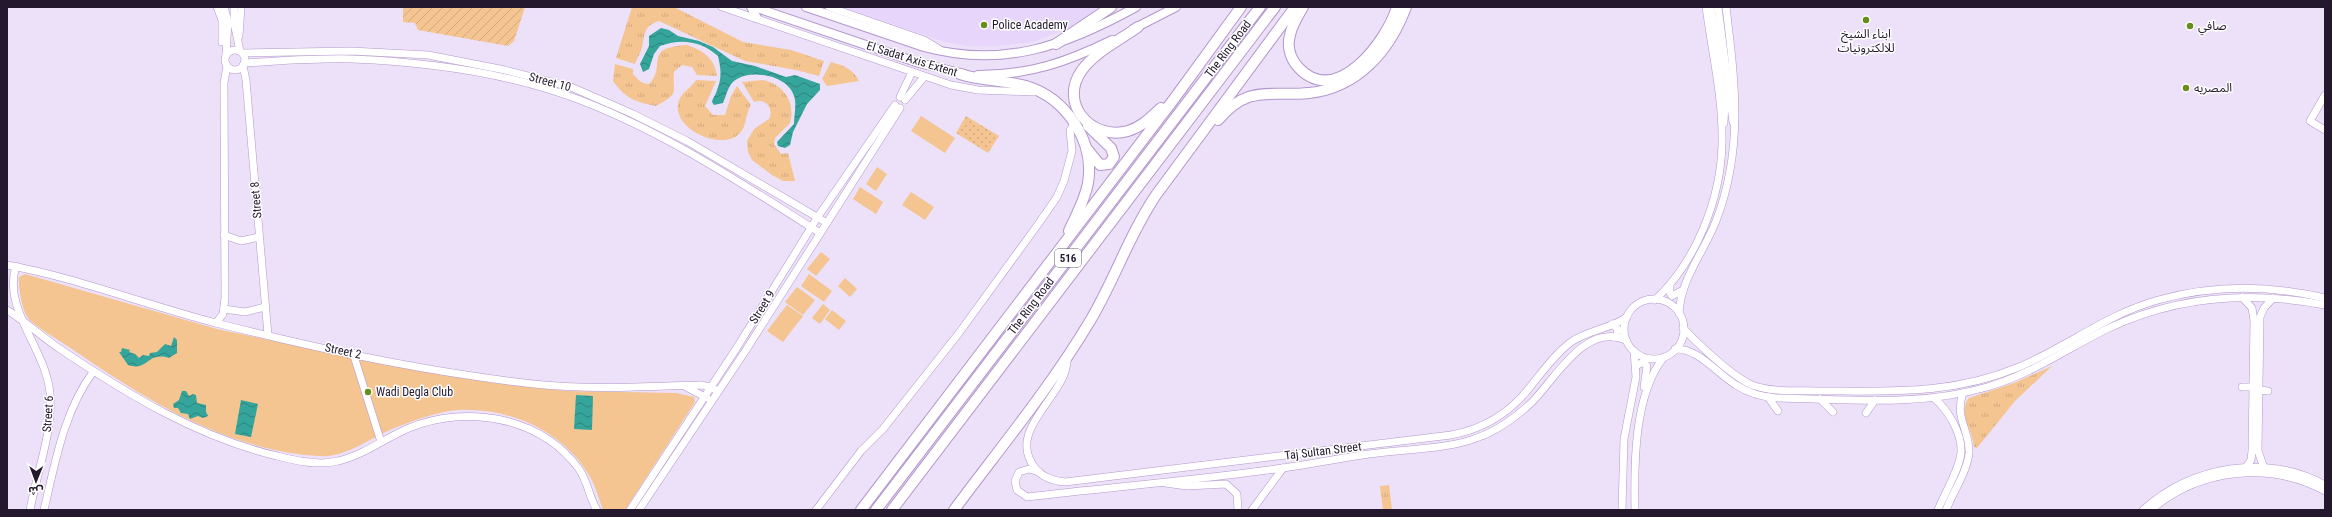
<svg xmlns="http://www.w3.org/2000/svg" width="2332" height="517" viewBox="0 0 2332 517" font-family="'Roboto Condensed','Noto Sans Arabic',sans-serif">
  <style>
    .built { fill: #e8d5fc }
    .grass { fill: url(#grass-tufts) }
    .park { fill: url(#park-dots) }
    .garden { fill: url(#garden-furrows) }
    .pitch { fill: #f4c491 }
    .water { fill: url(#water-waves) }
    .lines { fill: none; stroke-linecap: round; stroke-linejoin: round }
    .secondary-casing { stroke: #b397ce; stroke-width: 8 }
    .primary-casing { stroke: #b397ce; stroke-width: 10 }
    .highway-casing { stroke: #b397ce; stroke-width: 12 }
    .secondary { stroke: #fff; stroke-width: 7 }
    .primary { stroke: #fff; stroke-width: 8 }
    .highway { stroke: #fff; stroke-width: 10 }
    .poi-dot { fill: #678e1c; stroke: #fff; stroke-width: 1.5 }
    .labels { text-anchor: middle; stroke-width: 3; stroke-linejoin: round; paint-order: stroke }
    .shield { fill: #fff; stroke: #655d6c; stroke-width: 1 }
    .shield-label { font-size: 11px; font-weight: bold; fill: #23182d }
    .poi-label { font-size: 12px; fill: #23182d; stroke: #fff; text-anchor: start }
    .street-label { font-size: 12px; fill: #23182d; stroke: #fff }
  </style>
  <defs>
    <pattern id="grass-tufts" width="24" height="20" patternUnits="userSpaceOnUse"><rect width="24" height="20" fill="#f4c491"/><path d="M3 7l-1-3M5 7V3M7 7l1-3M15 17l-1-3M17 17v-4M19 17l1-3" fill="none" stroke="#d1a87d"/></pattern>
    <pattern id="park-dots" width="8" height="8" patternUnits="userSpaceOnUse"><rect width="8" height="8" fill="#f4c491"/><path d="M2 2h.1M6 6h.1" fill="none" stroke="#d1a87d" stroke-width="1.8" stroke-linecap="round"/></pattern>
    <pattern id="garden-furrows" width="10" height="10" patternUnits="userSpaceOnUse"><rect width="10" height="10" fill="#f4c491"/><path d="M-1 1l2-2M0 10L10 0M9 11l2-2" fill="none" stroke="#d1a87d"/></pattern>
    <pattern id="water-waves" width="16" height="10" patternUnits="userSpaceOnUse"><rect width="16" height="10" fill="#35a49b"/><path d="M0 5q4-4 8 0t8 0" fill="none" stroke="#2c857f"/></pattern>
  </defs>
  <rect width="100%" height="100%" fill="#ece1f8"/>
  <path class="built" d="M842,7H1100L1071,27L1056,33L1033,42L997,46H966L945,42Z"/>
  <g class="grass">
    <path d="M632,7H674L743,42L791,50L824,61L819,76L796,70L745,61L659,21C643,26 645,35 642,48C640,54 637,58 635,64L616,58Z"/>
    <path d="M687,45C702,50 715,58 717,76L697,75L692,67L682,65L674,72C672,95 681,92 656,106C635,102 625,98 613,81L615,64L633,69V74C638,80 642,84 649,84C668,65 641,48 687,45Z"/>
    <path d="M831,62C844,66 852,68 859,81L827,86L822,79Z"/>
    <path d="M696,80L716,81L705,106L713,115H725L731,96L737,86L751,105C744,116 748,130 735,137C715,148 674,128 678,104C680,92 691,89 696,80Z"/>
    <path d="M763,80C783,84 796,102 790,123L775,138L774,144L781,154L788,153L795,181H783L772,175L752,160L748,152L747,141L754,129L769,119C774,108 766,98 754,102L742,82Z"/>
    <path d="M2052,366L2015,401L1977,448L1974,447C1973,430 1957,412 1969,398L2014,383Z"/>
    <path d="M1389,485L1392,510H1383L1380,486Z"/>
  </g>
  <path class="park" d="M966,116L999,136L988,153L956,133Z"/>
  <path class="garden" d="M403,7H525L514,41L508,46L418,30L415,23L403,22Z"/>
  <g class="pitch">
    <path d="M921,116L955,138L945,153L911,131Z"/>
    <path d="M877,167L887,174L876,191L866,184Z"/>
    <path d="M860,187L883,202L876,214L853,199Z"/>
    <path d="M911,192L934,207L925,220L902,205Z"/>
    <path d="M821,252L830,259L816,276L807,269Z"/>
    <path d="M25,274L217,329L380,363L494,383L568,391L676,393L694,397L695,402L625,510H603C599,499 596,487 590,477C564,431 509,407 457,410C436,412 412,421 392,429C370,438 346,458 320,456C228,451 146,400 72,349C62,342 34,326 28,318C22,310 18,287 19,277Z"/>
    <path d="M809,274L832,291L824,302L801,286Z"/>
    <path d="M845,278L857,289L850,297L838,286Z"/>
    <path d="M797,287L815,300L803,315L785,302Z"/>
    <path d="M823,304L830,310L820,324L812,318Z"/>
    <path d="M787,305L803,316L783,342L767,331Z"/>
    <path d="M832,310L846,321L839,330L825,319Z"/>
  </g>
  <g class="water">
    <path d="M661,28L669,30L678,36L699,41L713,47L732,61L755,66L786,77L795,75L820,84V90L807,104L793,132L790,145L785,148L778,146L777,142L794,124C794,116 797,103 794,96C788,76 753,69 737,79C728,84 727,94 723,103L714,105L712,102C713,97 716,95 717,90C722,78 721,69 718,56C701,41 682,38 660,46L654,54L649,69L643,72L640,64L649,46V36Z"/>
    <path d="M174,337L177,340V353L169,358C146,351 149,372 128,365L119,352H121L122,348L130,350L129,352L135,354L139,358L143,355L149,356L150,353L157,352L165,344L171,346Z"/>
    <path d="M182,391H186L189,396L193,394L196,395L197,403L206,405V412L208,416L203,418L198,416L190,419L188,414L181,413L178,408H174L173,404L179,400Z"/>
    <path d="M576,395L593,396L592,430L574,429Z"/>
    <path d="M241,400L258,404L251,437L235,434Z"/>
  </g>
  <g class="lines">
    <g class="secondary-casing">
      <g id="secondary">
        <path d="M217,7L222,20V42"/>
        <path d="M224,7L228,22L226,54"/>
        <path d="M234,7V23L240,51"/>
        <path d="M722,7L951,85L978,90L1034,92"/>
        <path d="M829,7L924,40L939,49"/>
        <path d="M1711,7L1725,101L1724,123"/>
        <path d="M1718,7L1733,122"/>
        <path d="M239,36L241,7"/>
        <circle cx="235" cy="60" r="10"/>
        <path d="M243,53L351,51L428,55L505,70L571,87L633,114L687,141L827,223"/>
        <path d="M244,63C280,61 316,58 352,59C428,62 509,73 580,100C666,133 743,184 820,233"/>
        <path d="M243,66L246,80L268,335"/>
        <path d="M2325,95L2310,121L2325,130"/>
        <path d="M900,97L912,72"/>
        <path d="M905,100L924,77"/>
        <path d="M224,235L241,241L259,237"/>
        <path d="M7,265C78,278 146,305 216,323C322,350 435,374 544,385C597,390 648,386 701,385L710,387L718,391"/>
        <path d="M16,266C2,309 46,349 50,393C53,432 37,472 30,510"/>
        <path d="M1670,285V293L1672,296L1683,290"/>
        <path d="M2242,297L2252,308L2254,321L2252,451L2251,460L2246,467"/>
        <circle cx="1654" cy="329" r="30"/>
        <path d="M1655,300C1696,262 1721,199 1722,143C1723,98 1712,52 1706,7"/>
        <path d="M224,309L245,312L265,307"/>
        <path d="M7,310C25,321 42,337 60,349C127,394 197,437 277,456C296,461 319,466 338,461C364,455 385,438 409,428C467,404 541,417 579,469C588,482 589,497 597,510"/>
        <path d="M1679,313C1681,278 1704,252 1716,221C1744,148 1735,82 1726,7"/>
        <path d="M216,323L223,314L225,298L224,83L227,66"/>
        <path d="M1612,324L1618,329L1617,335L1614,337"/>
        <path d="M1683,328C1698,344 1733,377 1752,385C1773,393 1798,390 1820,391C1891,391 1952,395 2019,367C2069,346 2105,315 2158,300C2213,285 2270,285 2325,298"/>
        <path d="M1675,349C1699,348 1717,374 1736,385C1748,393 1762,397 1777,398C1848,399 1919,407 1987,387C2032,374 2066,349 2107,329C2176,296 2251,291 2325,305"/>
        <path d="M353,353L381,442"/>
        <path d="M1067,357C1070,395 1004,428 1035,468C1042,477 1053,481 1065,482L1451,435C1483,429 1510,413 1530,387C1543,371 1555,354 1571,342C1588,330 1613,328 1627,317"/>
        <path d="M1636,366L1643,362L1647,366L1644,387"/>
        <path d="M686,387L707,398"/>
        <path d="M2242,387H2253"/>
        <path d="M2259,390L2268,391"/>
        <path d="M1768,397L1778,411"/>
        <path d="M1934,398C1948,410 1962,433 1961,452C1960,469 1944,494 1938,510"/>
        <path d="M1820,399L1833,412"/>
        <path d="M1866,413L1875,400"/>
        <path d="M2264,468L2258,451L2260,317L2264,308L2273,298"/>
        <path d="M1039,472L1029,469L1019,472L1015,481L1017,490L1027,497C1112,487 1198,480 1283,468C1312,464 1340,458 1369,454C1402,449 1439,450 1471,440C1494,433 1514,419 1531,403C1555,380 1584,322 1626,340"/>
        <path d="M1165,483L1187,486L1226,484L1237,494L1238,510"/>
        <path d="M44,510C55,463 64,411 93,372"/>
        <path d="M630,510L736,349L817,218L895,105"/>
        <path d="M639,510L746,350L900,108"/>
        <path d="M816,510L861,451L883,429L959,333L1039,223L1057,197L1064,181L1072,151L1070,130L1075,123"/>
        <path d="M1252,510L1283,468"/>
        <path d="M1622,510L1624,439L1636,377L1634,351"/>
        <path d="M1635,510C1634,464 1634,394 1664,357"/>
        <path d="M1946,510C1953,492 1967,472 1969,453C1970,430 1954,418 1963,393"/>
        <path d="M2143,510C2192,466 2266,453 2325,485"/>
        <path d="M2151,510C2199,469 2269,461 2325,491"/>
      </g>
    </g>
    <g class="primary-casing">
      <g id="primary">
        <path d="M751,7L757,18"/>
        <path d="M754,7L919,63L964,74"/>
        <path d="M806,7L924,47C1004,69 1067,45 1136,7"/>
        <path d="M1133,29L1176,7"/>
        <path d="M978,75C1030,75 1067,62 1112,40"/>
      </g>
    </g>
    <g class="highway-casing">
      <g id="highway">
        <path d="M1303,7C1298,16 1292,25 1290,35C1287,46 1290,58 1298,67C1336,109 1387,41 1397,7"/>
        <path d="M1138,27C1120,40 1095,52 1082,70C1058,103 1091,141 1128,131C1142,127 1151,117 1161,108"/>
        <path d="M1056,44L1111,7"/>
        <path d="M960,74C982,81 1004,80 1026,86C1066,98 1095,141 1088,183C1085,200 1076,215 1069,231"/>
        <path d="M1218,120C1249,84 1268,97 1309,93C1358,88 1390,50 1406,7"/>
        <path d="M1088,150L1100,165L1109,164L1114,157L1111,148L1088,126"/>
        <path d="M861,510L1174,99L1241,7"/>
        <path d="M876,510L1260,7"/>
        <path d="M892,510L1275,7"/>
        <path d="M954,510C1000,448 1050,388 1090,321C1114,281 1129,235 1156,195L1295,7"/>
      </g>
    </g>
    <use href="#secondary" class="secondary"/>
    <use href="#primary" class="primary"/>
    <use href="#highway" class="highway"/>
  </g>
  <g class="poi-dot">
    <circle cx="1866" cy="20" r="4"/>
    <circle cx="984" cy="25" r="4"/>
    <circle cx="2190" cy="26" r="4"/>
    <circle cx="2186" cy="88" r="4"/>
    <circle cx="368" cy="392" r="4"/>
  </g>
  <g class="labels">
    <rect class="shield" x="1055" y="249" width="26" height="18" rx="3"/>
    <g class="shield-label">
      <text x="1068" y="262">516</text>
    </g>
    <g class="poi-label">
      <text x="992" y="29">Police Academy</text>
      <text x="2198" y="30">صافي</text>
      <text x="1866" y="38" text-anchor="middle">ابناء الشيخ<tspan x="1866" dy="14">للالكترونيات</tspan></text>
      <text x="2194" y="92">المصريه</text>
      <text x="376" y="396">Wadi Degla Club</text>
    </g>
    <g class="street-label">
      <text transform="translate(1228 49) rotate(-53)" y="4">The Ring Road</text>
      <text transform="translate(912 59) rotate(17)" y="4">El Sadat Axis Extent</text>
      <text transform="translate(550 82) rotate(15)" y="4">Street 10</text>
      <text transform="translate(256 200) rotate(-95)" y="4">Street 8</text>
      <text transform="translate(1031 306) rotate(-53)" y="4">The Ring Road</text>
      <text transform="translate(762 307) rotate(-58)" y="4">Street 9</text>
      <text transform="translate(343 351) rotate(12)" y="4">Street 2</text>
      <text transform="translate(48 414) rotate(-86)" y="4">Street 6</text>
      <text transform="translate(1323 451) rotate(-7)" y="4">Taj Sultan Street</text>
    </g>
  </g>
  <rect width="2332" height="517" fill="none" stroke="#23182d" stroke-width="16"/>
  <g transform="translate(36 481) rotate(181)" stroke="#ffffff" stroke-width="3" paint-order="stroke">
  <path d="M0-3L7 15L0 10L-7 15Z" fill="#23182d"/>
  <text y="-6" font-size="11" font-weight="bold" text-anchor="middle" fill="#23182d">ش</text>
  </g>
</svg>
